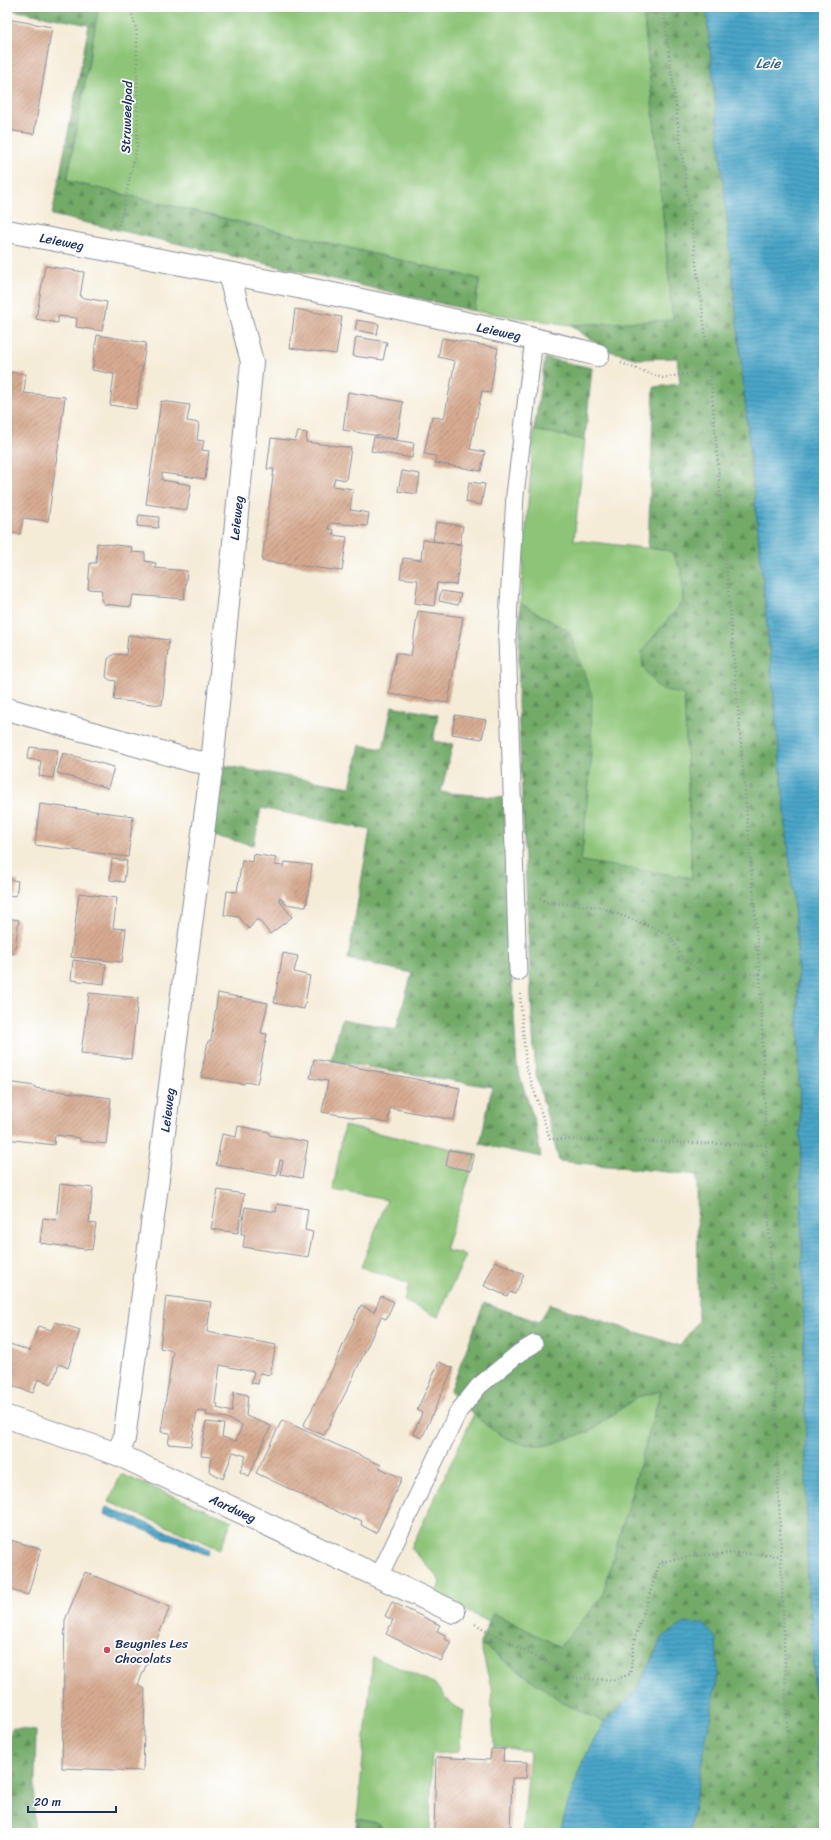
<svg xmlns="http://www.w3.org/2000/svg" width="831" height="1840" viewBox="0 0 831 1840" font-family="Sriracha,sans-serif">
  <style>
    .green { fill: #8dc477; stroke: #547a6a }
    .forest { fill: url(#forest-firs); stroke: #466c63 }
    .water { fill: url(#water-rules); stroke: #326a93 }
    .building { fill: url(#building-hatch) }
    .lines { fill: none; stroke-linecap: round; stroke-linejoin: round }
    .lane-casing { stroke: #888e9b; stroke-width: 19 }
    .street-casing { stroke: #888e9b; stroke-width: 24 }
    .path { stroke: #888e9b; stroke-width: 2.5; stroke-dasharray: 1 3; stroke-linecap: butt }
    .lane { stroke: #fff; stroke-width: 17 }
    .street { stroke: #fff; stroke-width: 22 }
    .poi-dot { fill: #d1495b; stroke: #fff; stroke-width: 1.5 }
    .labels { text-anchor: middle; stroke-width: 3.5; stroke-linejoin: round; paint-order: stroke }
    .street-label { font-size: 13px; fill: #1b2f5e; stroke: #fff }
    .poi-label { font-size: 13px; fill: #1b2f5e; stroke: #fff; text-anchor: start }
    .water-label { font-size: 14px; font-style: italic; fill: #2e5f88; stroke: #fff }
  </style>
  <defs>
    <pattern id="forest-firs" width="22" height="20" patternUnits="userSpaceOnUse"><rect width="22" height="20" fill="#72aa68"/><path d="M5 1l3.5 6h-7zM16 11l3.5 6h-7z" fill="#5d8b59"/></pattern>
    <pattern id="water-rules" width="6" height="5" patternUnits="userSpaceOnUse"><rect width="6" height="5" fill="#4aa6c8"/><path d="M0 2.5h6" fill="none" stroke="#3d88a6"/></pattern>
    <pattern id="building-hatch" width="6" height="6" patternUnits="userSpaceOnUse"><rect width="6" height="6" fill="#d7ab91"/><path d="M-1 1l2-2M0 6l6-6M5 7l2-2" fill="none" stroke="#ae8c7a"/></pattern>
  </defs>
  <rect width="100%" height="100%" fill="#fff"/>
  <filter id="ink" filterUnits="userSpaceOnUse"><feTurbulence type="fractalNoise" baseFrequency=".025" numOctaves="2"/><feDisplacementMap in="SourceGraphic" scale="8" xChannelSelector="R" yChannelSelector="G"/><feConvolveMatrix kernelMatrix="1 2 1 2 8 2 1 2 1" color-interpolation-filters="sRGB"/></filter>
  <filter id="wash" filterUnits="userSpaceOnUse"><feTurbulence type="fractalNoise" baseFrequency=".012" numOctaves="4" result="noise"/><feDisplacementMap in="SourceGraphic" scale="16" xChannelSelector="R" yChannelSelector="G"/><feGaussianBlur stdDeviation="0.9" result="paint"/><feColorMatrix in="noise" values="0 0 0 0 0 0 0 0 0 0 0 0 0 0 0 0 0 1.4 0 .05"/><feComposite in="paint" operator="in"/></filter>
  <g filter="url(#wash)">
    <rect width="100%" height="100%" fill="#f5ecd8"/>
    <g class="green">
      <path d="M87,7H643L673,320L570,325L474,311L480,279L67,181L98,11Z"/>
      <path d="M534,430L585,440L574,540L671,551L682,572L683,601L642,651L643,667L684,695L692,878L581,862L591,762L520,603Z"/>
      <path d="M344,1126L477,1154L445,1250L466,1255L438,1317L404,1301L409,1284L361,1267L387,1200L333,1190Z"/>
      <path d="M661,1390L602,1597L560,1647L494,1613L489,1622L435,1595L440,1583L434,1573L411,1548L474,1414L487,1426L589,1432L637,1397Z"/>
      <path d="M121,1474L232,1521L220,1549L109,1502Z"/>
      <path d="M480,1643L564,1703L604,1722L583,1760L568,1803L560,1833H523L530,1751L494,1747L491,1687Z"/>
      <path d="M373,1657L434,1683L451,1705L464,1711L459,1752L432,1754L430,1833H383L378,1823L357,1819Z"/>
    </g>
    <g class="forest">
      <path d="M7,7H87L98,10L67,181L480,279L474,311L52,215L89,25L7,9Z"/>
      <path d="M643,7H706L759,541L797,937L808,1575L823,1833H689L718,1673L663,1637L633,1697L604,1722L564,1703L480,1643L493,1613L560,1647L602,1597L661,1391L637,1397L589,1432L544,1446L523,1444L506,1438L487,1426L450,1392L484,1303L539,1322L550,1304L680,1346L698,1321L697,1175L559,1161L536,1074L532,1023L518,703L520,603L569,631L592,695L591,762L581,861L692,878L684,695L658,688L643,667L642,651L683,601L682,572L671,551L648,548L654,387L680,384L677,358L638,359L606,350L570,325L673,320Z"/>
      <path d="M545,358L592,368L585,440L534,430Z"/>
      <path d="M392,706L438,715L433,741L453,744L441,792L505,798L506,872L517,1067L535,1123L541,1157L480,1144L492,1087L331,1061L342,1019L396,1029L412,973L348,959L370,830L261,808L254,845L213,836L221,765L350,787L360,745L383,749Z"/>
      <path d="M13,1728L36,1731L34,1833H7V1739Z"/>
      <path d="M357,1819L378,1823L383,1833H355Z"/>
    </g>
    <g class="water">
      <path d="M706,7H824V1833L808,1575L797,937L759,541Z"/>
      <path d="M106,1507L210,1549L208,1555L104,1514Z"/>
      <path d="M683,1624H704L716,1638L718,1673L689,1833H560L568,1803L583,1760L604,1722L633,1697L663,1637Z"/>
    </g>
    <g id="blocks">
      <g class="building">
        <path d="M7,19L52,27L34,134L7,130Z"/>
        <path d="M45,266L84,272L80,297L107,302L102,331L76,327L77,318L58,316V323L36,319Z"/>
        <path d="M295,309L342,317L336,354L290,348Z"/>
        <path d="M357,320L379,324L377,334L355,330Z"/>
        <path d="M97,335L146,343L136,409L110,405L114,374L92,370Z"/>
        <path d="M356,337L387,342L383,360L353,356Z"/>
        <path d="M442,338L498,348L490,393L482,391L470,449L485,452L481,471L435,463L436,456L424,454L432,416L444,419L455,361L438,357Z"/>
        <path d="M7,372L26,374L24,393L65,397L48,521L23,518L20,534L7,532Z"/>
        <path d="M348,392L403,402L397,439L343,430Z"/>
        <path d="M161,401L190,405L187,421L199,423L197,440L204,441L202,450L209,451L205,479L162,473V480L191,485L187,510L146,504Z"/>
        <path d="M298,432L307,433L306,442L351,448L346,480L335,478L333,486L353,489L350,510L369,513L367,526L330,523L328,528L334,530L333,535L347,537L342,571L262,561L274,469H267L271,438L295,441Z"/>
        <path d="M374,437L414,443L412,458L371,451Z"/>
        <path d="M402,471L420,474L417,494L398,491Z"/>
        <path d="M469,482L485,484L481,505L466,502Z"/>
        <path d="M139,515L159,517L158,528L137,526Z"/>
        <path d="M436,522L463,526L460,544L433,541Z"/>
        <path d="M423,540L462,545L456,585L437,583L434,606L415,603L418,580L400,578L403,558L421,560Z"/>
        <path d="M97,543L132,547L131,552L145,553V561L156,563L155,568L187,571L184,599L133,595L131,607L104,604L101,600L102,590L88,589L90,563H96Z"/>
        <path d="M441,591L461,594L458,605L439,601Z"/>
        <path d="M418,611L463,617L448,703L389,694L396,653L411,656Z"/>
        <path d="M128,635L169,640L162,705L114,700L116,681L110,680L106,677L108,659L114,654L126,655Z"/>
        <path d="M455,715L486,720L482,739L452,734Z"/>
        <path d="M30,747L58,750L53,778L39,776L41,761L27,759Z"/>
        <path d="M63,753L114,767L108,788L57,773Z"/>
        <path d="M40,804L133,816L128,857L35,845Z"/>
        <path d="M253,854L276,858L274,865L284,866L285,862L312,865L306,907L285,904L280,897L279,900L292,917L270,934L259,920H256L249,929L239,917L224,915L227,891L237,892L242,860L252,862Z"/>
        <path d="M112,859L127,861L124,882L110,880Z"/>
        <path d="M7,879L18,881L16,896L7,895Z"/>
        <path d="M79,893L117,898L113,928L126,929L122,962L71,957Z"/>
        <path d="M7,918L19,920L14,954L7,953Z"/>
        <path d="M283,953L298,956L294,972L310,976L304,1009L274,1003Z"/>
        <path d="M73,960L106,964L104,984L71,980Z"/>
        <path d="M89,993L138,998L131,1059L81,1053Z"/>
        <path d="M218,993L268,1003L261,1033L267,1034L257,1084L245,1082L244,1084L201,1077L208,1041H211Z"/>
        <path d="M314,1059L460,1088L454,1120L390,1108L388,1123L322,1112L328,1081L310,1078Z"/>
        <path d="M7,1082L35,1086V1088L111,1098L106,1144L80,1141V1138L55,1135L54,1145L7,1139Z"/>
        <path d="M238,1126L269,1132V1135L308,1142L302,1178L280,1174L283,1161L280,1160L277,1176L216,1165L222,1134L236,1137Z"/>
        <path d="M449,1150L474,1154L471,1171L446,1166Z"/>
        <path d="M60,1184L93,1188L89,1223L96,1224L92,1250L40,1243L43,1218L56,1220Z"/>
        <path d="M218,1190L244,1194L238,1233L211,1229Z"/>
        <path d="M277,1204L308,1209L305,1230L313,1232L308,1257L243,1247L245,1234H241L245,1207L276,1212Z"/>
        <path d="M495,1261L524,1275L515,1294L510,1292L507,1296L484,1286Z"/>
        <path d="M166,1296L211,1302L207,1332L276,1345L270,1375L260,1373L258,1384L251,1383L254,1372L220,1365L215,1403L218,1404L217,1408L232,1412L234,1392L248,1395L246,1416L271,1426L249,1476L240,1472L246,1456L233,1452L223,1479L209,1471L211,1457L201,1456L206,1422L224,1424L222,1437L236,1441L242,1425L226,1418L206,1415L207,1412L197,1411L191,1446L168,1444L170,1433L161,1432L173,1351L160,1348Z"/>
        <path d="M381,1296L394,1302L386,1319L381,1317L348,1388L324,1435L303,1426L328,1379L361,1305L374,1312Z"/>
        <path d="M55,1322L80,1330L68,1368L59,1364L52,1384L38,1379L33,1393L7,1384V1343L30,1351L38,1326L52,1330Z"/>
        <path d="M439,1362L453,1368L422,1438L413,1434L422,1413L417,1410Z"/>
        <path d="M282,1420L381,1465L380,1468L402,1478L376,1533L361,1525L362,1521L356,1518L355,1520L256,1473Z"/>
        <path d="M7,1539L41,1549L28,1595L7,1589Z"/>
        <path d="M85,1572L170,1607L138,1685L145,1689L143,1771L62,1768L65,1620Z"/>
        <path d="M392,1602L440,1625L437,1631L447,1636L445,1639L451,1642L441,1661L386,1634L393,1620L385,1616Z"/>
        <path d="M491,1749H504L503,1761L527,1762L526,1778H512L510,1833H434L436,1757L490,1760Z"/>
      </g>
    </g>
  </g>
  <g filter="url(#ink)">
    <use href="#blocks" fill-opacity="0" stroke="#888e9b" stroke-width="1"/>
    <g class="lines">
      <g class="lane-casing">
        <g id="lane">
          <path d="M518,972L507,639L515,495L534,339"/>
          <path d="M379,1576L458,1412L479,1386L519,1353L534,1344"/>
        </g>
      </g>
      <g class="street-casing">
        <g id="street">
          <path d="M7,231C205,268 403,305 598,355"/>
          <path d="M7,709L193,761L212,764"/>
          <path d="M7,1417L117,1454L454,1612"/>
          <path d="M117,1454L124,1439L212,764L252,362L232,285L234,274"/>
        </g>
      </g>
      <g class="path">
        <path d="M663,7L710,370L760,974L791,1833"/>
        <path d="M119,225L137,146V33L130,7"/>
        <path d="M621,363L662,378L710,370"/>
        <path d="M540,898L546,902L600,907L669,934L682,958L703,973L760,974"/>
        <path d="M520,994L526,1066L550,1139L766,1145"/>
        <path d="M475,1624L575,1678L614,1680L630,1674L635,1638L660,1562L693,1556L734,1553L781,1556"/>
      </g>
      <use href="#lane" class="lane"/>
      <use href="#street" class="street"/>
    </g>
  </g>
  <circle class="poi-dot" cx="107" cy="1650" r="4"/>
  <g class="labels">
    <g class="street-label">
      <text transform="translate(126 117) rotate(-88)" y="5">Struweelpad</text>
      <text transform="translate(62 241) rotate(11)" y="5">Leieweg</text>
      <text transform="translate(499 331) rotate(12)" y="5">Leieweg</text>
      <text transform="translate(236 518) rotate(-84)" y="5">Leieweg</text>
      <text transform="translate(167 1110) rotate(-83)" y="5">Leieweg</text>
      <text transform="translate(233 1508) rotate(25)" y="5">Aardweg</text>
    </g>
    <g class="poi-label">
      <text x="115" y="1648">Beugnies Les<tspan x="115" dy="15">Chocolats</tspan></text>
    </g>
    <g class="water-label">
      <text x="768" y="68">Leie</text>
    </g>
  </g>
  <rect width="831" height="1840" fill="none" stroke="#fff" stroke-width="24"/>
  <path d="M28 1806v6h88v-6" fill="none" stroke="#1b2f5e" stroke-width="2"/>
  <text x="34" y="1806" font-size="12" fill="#1b2f5e" stroke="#ffffff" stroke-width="3" paint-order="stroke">20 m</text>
</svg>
